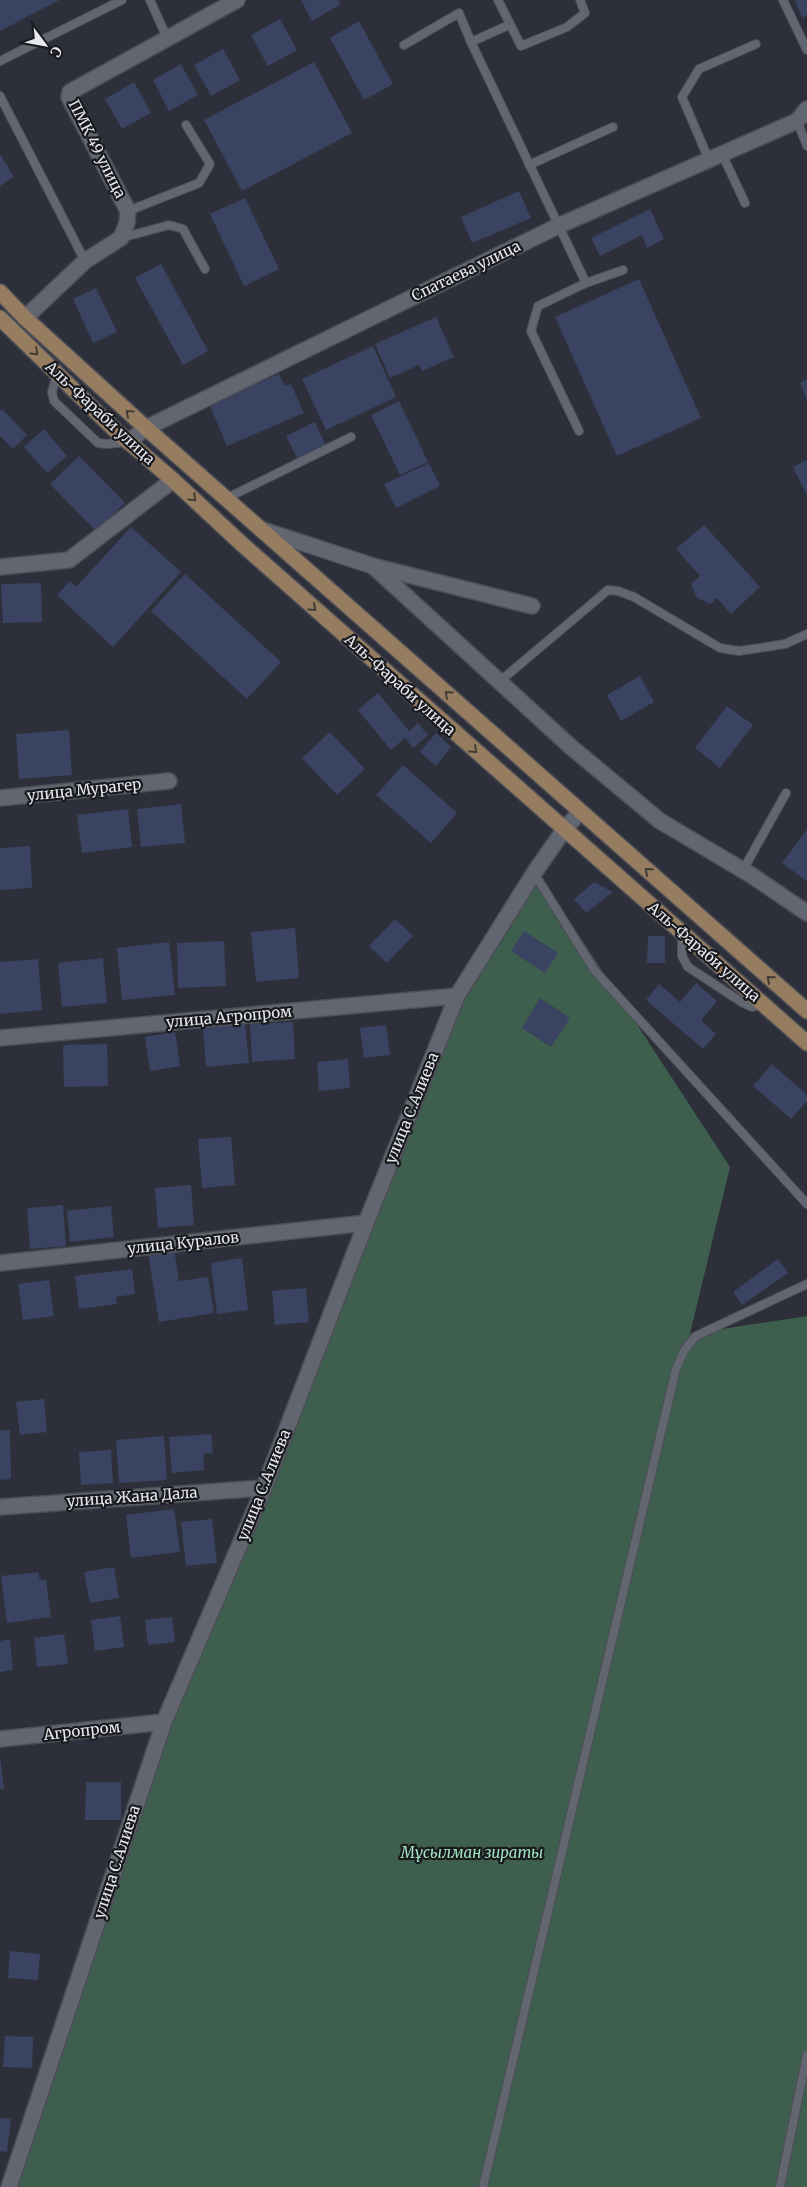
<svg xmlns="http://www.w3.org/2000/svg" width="807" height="2187" viewBox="0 0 807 2187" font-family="Merriweather,serif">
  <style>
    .green { fill: #3e5f4d }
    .building { fill: #3a4361 }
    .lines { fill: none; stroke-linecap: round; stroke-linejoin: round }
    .service-casing { stroke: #4c4e57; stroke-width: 10 }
    .minor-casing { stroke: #4c4e57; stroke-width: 18 }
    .primary-casing { stroke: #4c4e57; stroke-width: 18 }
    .service { stroke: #626671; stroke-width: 8 }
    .minor { stroke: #626671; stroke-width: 15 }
    .primary { stroke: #967d5f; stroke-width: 15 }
    .oneway { stroke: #433c34 }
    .labels { text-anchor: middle; stroke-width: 4.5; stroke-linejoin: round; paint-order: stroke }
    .street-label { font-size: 15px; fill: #e7e9ef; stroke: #17191d }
    .park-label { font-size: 15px; font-style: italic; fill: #a1e2be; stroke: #17191d }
  </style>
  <rect width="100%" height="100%" fill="#2d303a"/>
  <path class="green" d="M533,865L730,1167L690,1334L807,1316V2187H9L164,1722L457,996Z"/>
  <g class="building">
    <path d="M0,0H59L0,31Z"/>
    <path d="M301,0H338L341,4L312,21Z"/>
    <path d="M795,0H807V15L802,18Z"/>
    <path d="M280,19L297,50L268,66L251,35Z"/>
    <path d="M359,21L393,84L364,100L330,38Z"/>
    <path d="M223,49L240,80L211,96L194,65Z"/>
    <path d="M314,62L352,133L242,191L204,120Z"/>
    <path d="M181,64L198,95L169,111L153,80Z"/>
    <path d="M134,82L151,113L122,129L105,99Z"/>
    <path d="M0,154L14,177L0,186Z"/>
    <path d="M519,191L531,218L472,243L461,217Z"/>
    <path d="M245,198L279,269L244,286L210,214Z"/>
    <path d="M650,209L664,239L647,248L642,235L600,256L591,238Z"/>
    <path d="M161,264L208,351L183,365L135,278Z"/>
    <path d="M639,279L701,418L617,456L555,317Z"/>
    <path d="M96,288L117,332L93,343L73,299Z"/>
    <path d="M436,317L454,357L422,371L419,365L390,378L375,344Z"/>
    <path d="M373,346L396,397L326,430L302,379Z"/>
    <path d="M279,374L285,386L291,384L304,413L227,446L209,404Z"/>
    <path d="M807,379V400L800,383Z"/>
    <path d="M399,401L428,462L400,475L371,415Z"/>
    <path d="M2,409L27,435L13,449L0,436V411Z"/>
    <path d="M315,422L327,448L299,462L286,436Z"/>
    <path d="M44,429L67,456L47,473L24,447Z"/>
    <path d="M79,456L125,503L96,531L50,484Z"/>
    <path d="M807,460V495L793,467Z"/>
    <path d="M429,463L440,486L396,508L384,484Z"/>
    <path d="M704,525L760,587L731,614L717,598L710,604L697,598L691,584L700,576L676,549Z"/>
    <path d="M131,527L181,572L113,647L57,595L70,581L76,587Z"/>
    <path d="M185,574L281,662L247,699L151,611Z"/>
    <path d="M41,583L42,622L3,623L1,584Z"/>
    <path d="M640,676L654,702L621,721L607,695Z"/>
    <path d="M378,693L409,731L418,723L428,735L413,748L405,738L391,750L358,710Z"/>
    <path d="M727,706L753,725L720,768L695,748Z"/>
    <path d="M69,730L72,775L19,779L16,734Z"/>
    <path d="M330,732L365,769L337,795L302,758Z"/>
    <path d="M436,733L451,747L436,766L420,752Z"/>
    <path d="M403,765L457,813L431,843L376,795Z"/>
    <path d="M181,804L185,843L141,847L137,809Z"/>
    <path d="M128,809L132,847L82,853L77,815Z"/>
    <path d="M807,829V881L782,863Z"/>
    <path d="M30,846L32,888L0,890V848Z"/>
    <path d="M594,882L613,892L586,913L574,899Z"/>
    <path d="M395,919L413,936L387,963L369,946Z"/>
    <path d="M295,928L299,978L256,982L251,932Z"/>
    <path d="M524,931L558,953L545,973L511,951Z"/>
    <path d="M648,936H665V963H647Z"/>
    <path d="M224,941L226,986L178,988L177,943Z"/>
    <path d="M169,942L175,995L122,1000L117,948Z"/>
    <path d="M103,958L107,1003L62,1007L58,963Z"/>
    <path d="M38,959L42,1010L0,1014V962Z"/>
    <path d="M696,983L717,1001L701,1020L716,1034L703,1049L646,1000L659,984L680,1002Z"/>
    <path d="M540,998L570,1018L551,1047L522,1028Z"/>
    <path d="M293,1022L295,1059L252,1062L250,1024Z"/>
    <path d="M245,1024L249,1063L206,1067L203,1028Z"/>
    <path d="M386,1025L390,1055L364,1058L360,1028Z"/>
    <path d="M175,1032L180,1066L150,1071L145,1037Z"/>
    <path d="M107,1044L108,1086L64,1087L63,1045Z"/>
    <path d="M348,1059L350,1088L319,1091L317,1062Z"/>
    <path d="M772,1064L807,1095V1101L791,1119L753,1086Z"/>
    <path d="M231,1137L235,1185L202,1188L198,1139Z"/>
    <path d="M191,1185L194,1225L158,1228L155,1188Z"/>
    <path d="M63,1205L66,1246L30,1249L27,1208Z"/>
    <path d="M111,1206L114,1237L70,1242L67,1211Z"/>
    <path d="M174,1248L179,1281L208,1277L214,1313L159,1322L148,1252Z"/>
    <path d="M242,1258L248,1310L217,1314L211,1263Z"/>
    <path d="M778,1259L788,1273L742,1305L733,1292Z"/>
    <path d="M132,1269L135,1294L116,1297L117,1304L79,1309L75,1276Z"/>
    <path d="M49,1280L54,1316L23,1320L18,1284Z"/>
    <path d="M306,1288L309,1322L275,1325L272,1291Z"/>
    <path d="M44,1399L47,1432L20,1435L16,1402Z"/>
    <path d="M0,1430H10L11,1479L0,1480Z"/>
    <path d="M211,1434L213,1453L203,1454L204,1470L172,1473L169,1437Z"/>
    <path d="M164,1436L167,1480L119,1483L116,1440Z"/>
    <path d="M111,1450L113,1483L81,1485L79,1452Z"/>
    <path d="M174,1509L180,1552L131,1558L126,1515Z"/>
    <path d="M212,1519L217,1563L186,1566L181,1522Z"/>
    <path d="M114,1567L119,1598L90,1603L84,1572Z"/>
    <path d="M38,1572L40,1580H46L51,1617L7,1623L1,1576Z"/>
    <path d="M120,1616L124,1647L95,1651L91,1620Z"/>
    <path d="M172,1617L175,1642L148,1645L145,1620Z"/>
    <path d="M64,1634L68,1664L37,1667L34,1638Z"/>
    <path d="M10,1639L13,1670L0,1672V1641Z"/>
    <path d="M0,1757L4,1789H0Z"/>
    <path d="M86,1782H121V1820H85Z"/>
    <path d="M10,1951L40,1954L38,1980L8,1978Z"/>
    <path d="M5,2036L33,2037L32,2068L3,2067Z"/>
    <path d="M0,2118L11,2119L7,2152L0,2151Z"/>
  </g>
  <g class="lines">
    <g class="service-casing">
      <g id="service">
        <path d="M150,0L167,38"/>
        <path d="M498,0L521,46L567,27L585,13L580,0"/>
        <path d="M783,0L807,50"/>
        <path d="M471,42L509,25"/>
        <path d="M404,45L459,13L471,42L586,283"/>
        <path d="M0,61L122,0"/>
        <path d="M0,96L85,261"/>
        <path d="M797,121L807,146"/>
        <path d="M722,154L745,203"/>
        <path d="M709,160L682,97L699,69L756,44"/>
        <path d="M529,165L613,127"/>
        <path d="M128,211L199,183L210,164L186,125"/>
        <path d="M121,238L169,225L183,229L205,269"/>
        <path d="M57,374L52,392L54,401L98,443L107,444L127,442"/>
        <path d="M579,431L531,331L538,306L586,283L623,270"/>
        <path d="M227,498L351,437"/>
        <path d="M499,682L608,590L618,591L634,597L720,648L739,651L785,644L807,634"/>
        <path d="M743,870L786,793"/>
        <path d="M534,873L595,971L807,1204"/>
        <path d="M682,933V956L688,967L743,1003L752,1007L763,1004"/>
        <path d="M483,2187L676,1369L685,1349L696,1336L807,1284"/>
        <path d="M780,2187L807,2055"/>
      </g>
    </g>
    <g class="minor-casing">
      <g id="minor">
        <path d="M25,318L85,261L121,238L127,223L128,211L69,97L70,92L237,0"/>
        <path d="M128,442L146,428L558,226L797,121L807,109"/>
        <path d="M263,530L373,566L532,606"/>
        <path d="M373,566L571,747L660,821L751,875L807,913"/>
        <path d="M0,567L69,560L173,480"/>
        <path d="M0,798L169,781"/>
        <path d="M0,1038L457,996"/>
        <path d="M0,1263L366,1223"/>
        <path d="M0,1507L264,1488"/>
        <path d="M0,1739L164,1722"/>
        <path d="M9,2187L164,1722L264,1488L366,1223L457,996L534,873L564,830L580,812"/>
      </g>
    </g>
    <g class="primary-casing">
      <g id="primary">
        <path d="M0,292L25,318L146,428L807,1011"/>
        <path d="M0,318L116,431L173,480L244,546L807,1043"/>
      </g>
    </g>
    <use href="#service" class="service"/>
    <use href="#minor" class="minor"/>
    <use href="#primary" class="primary"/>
  </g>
  <defs><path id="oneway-chevron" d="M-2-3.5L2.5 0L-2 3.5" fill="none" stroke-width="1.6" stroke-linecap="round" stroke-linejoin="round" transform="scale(1.25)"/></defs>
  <g class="oneway">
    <use href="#oneway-chevron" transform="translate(35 352) rotate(44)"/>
    <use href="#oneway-chevron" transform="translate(129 413) rotate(-138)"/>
    <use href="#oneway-chevron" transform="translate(193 498) rotate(43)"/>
    <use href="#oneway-chevron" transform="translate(313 608) rotate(42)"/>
    <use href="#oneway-chevron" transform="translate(448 694) rotate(-138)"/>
    <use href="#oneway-chevron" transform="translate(474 750) rotate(42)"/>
    <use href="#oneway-chevron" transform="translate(648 871) rotate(-139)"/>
    <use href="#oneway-chevron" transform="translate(770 979) rotate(-139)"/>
  </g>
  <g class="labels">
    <g class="street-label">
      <text transform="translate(97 149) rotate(63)" y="5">ПМК 49 улица</text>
      <text transform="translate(466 271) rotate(-26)" y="5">Спатаева улица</text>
      <text transform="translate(100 413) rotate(43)" y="5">Аль-Фараби улица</text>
      <text transform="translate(400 685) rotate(42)" y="5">Аль-Фараби улица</text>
      <text transform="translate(84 790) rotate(-6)" y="5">улица Мурагер</text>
      <text transform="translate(704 952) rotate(41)" y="5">Аль-Фараби улица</text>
      <text transform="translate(229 1017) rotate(-5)" y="5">улица Агропром</text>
      <text transform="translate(412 1108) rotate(-68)" y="5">улица С.Алиева</text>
      <text transform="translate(183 1243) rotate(-6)" y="5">улица Куралов</text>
      <text transform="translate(264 1485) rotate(-68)" y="5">улица С.Алиева</text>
      <text transform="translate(132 1497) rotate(-4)" y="5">улица Жана Дала</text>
      <text transform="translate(82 1731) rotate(-6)" y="5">Агропром</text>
      <text transform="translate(117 1862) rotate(-72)" y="5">улица С.Алиева</text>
    </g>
    <g class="park-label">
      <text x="472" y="1858">Мұсылман зираты</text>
    </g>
  </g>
  <g transform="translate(45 45) rotate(122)" stroke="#17191d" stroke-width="4" paint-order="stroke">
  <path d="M0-4L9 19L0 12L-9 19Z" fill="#e7e9ef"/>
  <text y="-8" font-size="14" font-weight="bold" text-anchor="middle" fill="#e7e9ef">С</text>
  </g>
</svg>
